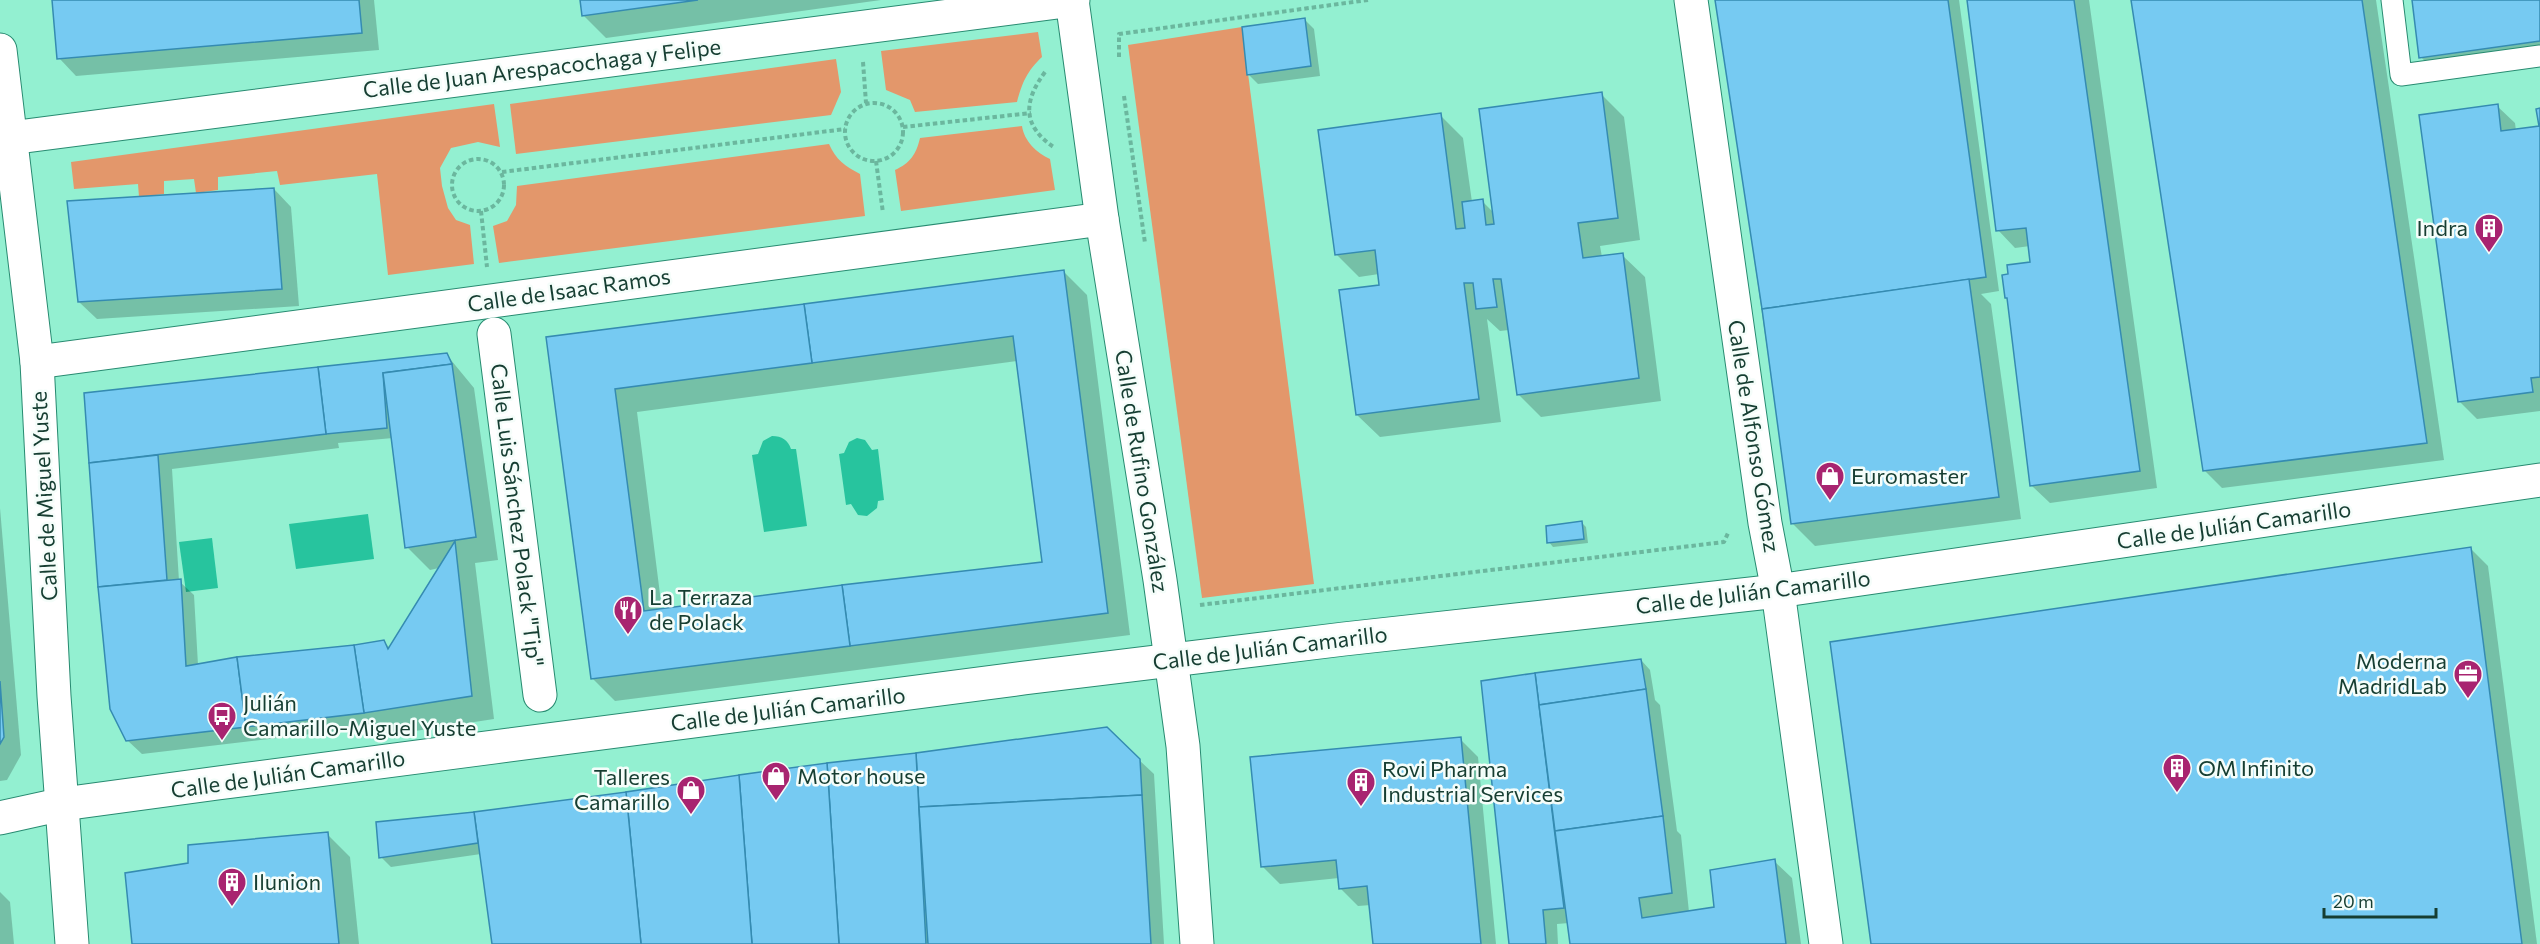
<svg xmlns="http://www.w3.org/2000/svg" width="2540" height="944" viewBox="0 0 2540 944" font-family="Commissioner,sans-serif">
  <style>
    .green { fill: #e3976b }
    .water { fill: #27c49e }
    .shadow { fill: #0003; fill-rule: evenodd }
    .building { fill: #76caf2; stroke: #358bb1; stroke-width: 1.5 }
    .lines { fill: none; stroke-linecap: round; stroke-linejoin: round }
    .lane-casing { stroke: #288b71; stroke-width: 23 }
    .street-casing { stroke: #288b71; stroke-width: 35 }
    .path { stroke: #6bb79e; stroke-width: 4; stroke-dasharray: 4.5 3; stroke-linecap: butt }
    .lane { stroke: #fff; stroke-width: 21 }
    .street { stroke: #fff; stroke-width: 33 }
    .labels { text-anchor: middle; stroke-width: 5; stroke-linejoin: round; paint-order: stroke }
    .street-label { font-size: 22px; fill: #163e32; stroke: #f5fdfa }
    .poi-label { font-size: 22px; fill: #163e32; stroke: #f5fdfa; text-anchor: start }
  </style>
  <rect width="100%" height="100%" fill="#93f0d1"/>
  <g class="green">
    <path d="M1242,27L1314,584L1202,598L1128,45Z"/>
    <path d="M1038,32L1042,57C1027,71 1022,83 1017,102L915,112L910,100L886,90L881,51Z"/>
    <path d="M836,59L841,92L831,115L516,154L510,104Z"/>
    <path d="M494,104L500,147L478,142L451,148L440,168L442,186L448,208L456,220L470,225L474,264L388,275L377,174L280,185L277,171L218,177V190L196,193L194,179L164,181V194L139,197L138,184L74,189L71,162Z"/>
    <path d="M1022,126C1024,141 1037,153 1050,159L1055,190L901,211L895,170C910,163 916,155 920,138Z"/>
    <path d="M829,144C836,160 845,166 860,174L865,216L499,263L493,226L507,221L516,205L517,186Z"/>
  </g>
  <g class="water">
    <path d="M772,436C782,436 788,440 791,449H796L807,526L764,532L752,455L758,454L763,441Z"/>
    <path d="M857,438L865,440L872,450L878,449L884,500L878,501L877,508L867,516L858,515L851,504L846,505L839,454L844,453L849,442Z"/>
    <path d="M368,514L374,559L296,569L289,524Z"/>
    <path d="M212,538L218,588L186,592L179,542Z"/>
  </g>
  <g class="shadow">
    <path d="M53,0H374L379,50L76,76L59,58Z"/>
    <path d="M581,0H881L606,38L583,15Z"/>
    <path d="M1717,0H1959L1999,291L1981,294L1991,304L2021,519L1815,546L1792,523Z"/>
    <path d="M1969,0H2089L2157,488L2050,503L2032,486L2010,275L2032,263L2030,246L2015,248L1998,230Z"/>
    <path d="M2132,0H2376L2444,460L2222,488L2204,470Z"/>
    <path d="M2413,0H2540V61L2438,75L2421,57Z"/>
    <path d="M1305,20L1314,29L1320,76L1258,84L1248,74Z"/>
    <path d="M1601,94L1624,117L1640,240L1600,246L1602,257L1622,255L1645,277L1661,401L1541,417L1518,394L1509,330L1500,331L1487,319L1501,422L1380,437L1357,415L1381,286L1379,274L1359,277L1336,254L1440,115L1463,138L1472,202L1482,201L1494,213Z"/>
    <path d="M2497,106L2515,123L2516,131L2540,127V411L2477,419L2459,401Z"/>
    <path d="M274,189L291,207L299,306L97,319L79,302Z"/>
    <path d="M1064,272L1087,295L1130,635L615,701L593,679L547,338ZM1017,361L1044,564L662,610L637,412Z"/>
    <path d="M446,354L474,388L498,560L475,563L494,719L389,735L380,726L142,754L127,740L111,708L86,394ZM393,438L407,547L430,570L439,568L390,648L384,642L198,665L194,595L179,581L172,469L339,448L338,443Z"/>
    <path d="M0,508L21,755L7,780L0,781Z"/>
    <path d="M1582,523L1586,527L1588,543L1553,547L1549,542Z"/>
    <path d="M2471,549L2488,566L2537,944H1873Z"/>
    <path d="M1641,660L1650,670L1655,700L1660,705L1677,831L1681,835L1689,912L1715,908L1774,861L1792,878L1801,944H1572L1569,923L1557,924L1558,944H1511L1534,675L1536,677Z"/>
    <path d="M1106,729L1154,774L1164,944H493L481,854L391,867L381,857L377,824L475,813Z"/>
    <path d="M1460,739L1478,757L1496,944H1374L1371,905L1358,906L1340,888L1339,878L1280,884L1262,866Z"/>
    <path d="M327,834L350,857L359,944H133L190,865Z"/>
    <path d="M0,892L10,902L14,944H0Z"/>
  </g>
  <g class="building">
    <path d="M52,0H359L362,33L57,59Z"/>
    <path d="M580,0H698L582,16Z"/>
    <path d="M1715,0H1948L1986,277L1762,309Z"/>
    <path d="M1967,0H2074L2140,471L2030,486L2007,298H2005L2002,275L2008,274L2007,265L2030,262L2026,228L1996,231Z"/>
    <path d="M2131,0H2362L2427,443L2203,471Z"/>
    <path d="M2412,0H2540V41L2419,58Z"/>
    <path d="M1305,18L1311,66L1247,75L1242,27Z"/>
    <path d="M1602,92L1618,218L1578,223L1583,258L1623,253L1639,378L1517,395L1501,279H1493L1497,307L1476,309L1473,283H1464L1479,399L1356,415L1339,290L1379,285L1375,250L1335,255L1318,130L1441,113L1456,229L1465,228L1462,202L1483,199L1486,225L1494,224L1479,109Z"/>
    <path d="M2498,104L2501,131L2539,126L2536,109L2540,108V377L2531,378L2533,392L2458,402L2419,115Z"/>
    <path d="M274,188L282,289L78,302L67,201Z"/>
    <path d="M1064,270L1108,613L850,646L842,585L1042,562L1013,336L812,363L804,304Z"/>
    <path d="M1969,279L1999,497L1791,524L1762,309Z"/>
    <path d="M804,304L812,363L615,389L644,611L842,585L850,646L591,679L546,337Z"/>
    <path d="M447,353L452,364L383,373L387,428L326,434L318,367Z"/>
    <path d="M452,364L476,537L405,548L383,373Z"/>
    <path d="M318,367L326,434L89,463L84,393Z"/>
    <path d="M158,455L167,580L98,587L89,463Z"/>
    <path d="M1582,521L1584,539L1547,543L1546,526Z"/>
    <path d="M455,541L472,696L364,713L354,645L384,640L388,649Z"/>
    <path d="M2471,547L2522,944H1871L1830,642Z"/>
    <path d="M181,579L186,666L237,657L246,727L126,741L110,709L98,587Z"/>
    <path d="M354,645L364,713L246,727L237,657Z"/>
    <path d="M1641,659L1646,689L1539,705L1535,673Z"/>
    <path d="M1535,673L1564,908L1543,910L1546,944H1509L1481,681Z"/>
    <path d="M0,681L4,737L0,744Z"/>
    <path d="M1646,689L1663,816L1555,831L1539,705Z"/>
    <path d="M1107,727L1140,759L1142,795L919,807L916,753Z"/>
    <path d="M1461,737L1481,944H1373L1367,886L1339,889L1336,860L1261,867L1250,757Z"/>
    <path d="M916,753L926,944H839L827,763Z"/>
    <path d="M827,763L839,944H752L739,775Z"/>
    <path d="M739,775L752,944H641L626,792Z"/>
    <path d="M626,792L641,944H492L474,812Z"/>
    <path d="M1142,795L1151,944H928L919,807Z"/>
    <path d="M474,812L478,843L379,858L376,822Z"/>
    <path d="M1663,816L1672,893L1639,898L1642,918L1714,907L1710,870L1775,859L1786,944H1570L1555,831Z"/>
    <path d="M328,832L339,944H132L125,873L188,863V845Z"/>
  </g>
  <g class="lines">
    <g class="lane-casing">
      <path id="lane" d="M2392,0L2401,75L2540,56"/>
    </g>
    <g class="street-casing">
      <g id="street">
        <path d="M1072,0L1102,219L1160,580L1183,746L1197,944"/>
        <path d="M1691,0L1765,523L1778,591L1826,944"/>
        <path d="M0,50L37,362L54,696L72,944"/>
        <path d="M10,138L1073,0"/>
        <path d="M494,334L540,695"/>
        <path d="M37,362L1102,219"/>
        <path d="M0,818L63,804L218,783L1024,678L1344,639L1778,591L2540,480"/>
      </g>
    </g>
    <g class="path">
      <path d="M1119,57V34L1368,0"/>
      <path d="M863,62L866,103"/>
      <path d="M1045,72C1023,102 1022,126 1055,148"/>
      <path d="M1124,96L1145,243"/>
      <circle cx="874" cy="132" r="29"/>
      <path d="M903,127L1031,113"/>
      <circle cx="478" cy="185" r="26"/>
      <path d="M876,161L883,213"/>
      <path d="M502,172L845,129"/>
      <path d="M481,211L487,267"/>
      <path d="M1200,605L1724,542L1728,533"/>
    </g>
    <use href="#lane" class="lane"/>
    <use href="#street" class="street"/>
  </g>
  <defs>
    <g id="building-pin" transform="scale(1.5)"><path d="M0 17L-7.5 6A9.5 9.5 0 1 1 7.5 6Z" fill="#a82470" stroke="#f5fdfa"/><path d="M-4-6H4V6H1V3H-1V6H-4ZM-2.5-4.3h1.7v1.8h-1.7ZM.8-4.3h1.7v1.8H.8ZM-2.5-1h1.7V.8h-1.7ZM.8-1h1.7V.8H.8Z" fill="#fff"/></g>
    <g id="shop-pin" transform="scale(1.5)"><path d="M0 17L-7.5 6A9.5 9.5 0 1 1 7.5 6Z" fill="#a82470" stroke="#f5fdfa"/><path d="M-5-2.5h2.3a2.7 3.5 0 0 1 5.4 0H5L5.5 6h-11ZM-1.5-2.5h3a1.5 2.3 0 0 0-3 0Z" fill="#fff"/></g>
    <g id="restaurant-pin" transform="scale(1.5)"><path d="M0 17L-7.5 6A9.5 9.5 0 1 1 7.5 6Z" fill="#a82470" stroke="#f5fdfa"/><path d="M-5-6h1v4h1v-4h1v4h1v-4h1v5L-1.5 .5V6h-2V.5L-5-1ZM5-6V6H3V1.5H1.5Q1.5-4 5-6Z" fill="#fff"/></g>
    <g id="office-pin" transform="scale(1.5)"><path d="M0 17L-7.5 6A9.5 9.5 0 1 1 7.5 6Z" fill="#a82470" stroke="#f5fdfa"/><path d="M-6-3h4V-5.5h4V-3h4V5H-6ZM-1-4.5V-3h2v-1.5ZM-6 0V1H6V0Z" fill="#fff"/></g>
    <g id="bus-pin" transform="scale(1.5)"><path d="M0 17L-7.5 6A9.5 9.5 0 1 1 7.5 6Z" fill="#a82470" stroke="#f5fdfa"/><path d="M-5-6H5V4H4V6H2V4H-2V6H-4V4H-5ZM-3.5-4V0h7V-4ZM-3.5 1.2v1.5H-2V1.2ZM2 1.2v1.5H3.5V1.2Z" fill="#fff"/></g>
  </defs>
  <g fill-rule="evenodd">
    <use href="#building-pin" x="2489" y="228"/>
    <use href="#shop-pin" x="1830" y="476"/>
    <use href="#restaurant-pin" x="628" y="610"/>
    <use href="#office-pin" x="2468" y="674"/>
    <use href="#bus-pin" x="222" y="716"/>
    <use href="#building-pin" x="2177" y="768"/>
    <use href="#shop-pin" x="776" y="776"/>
    <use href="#building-pin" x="1361" y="782"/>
    <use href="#shop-pin" x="691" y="790"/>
    <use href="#building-pin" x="232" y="882"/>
  </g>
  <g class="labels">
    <g class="street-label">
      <text transform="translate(542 68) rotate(-7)" y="8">Calle de Juan Arespacochaga y Felipe</text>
      <text transform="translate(569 290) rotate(-8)" y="8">Calle de Isaac Ramos</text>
      <text transform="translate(1754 436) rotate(81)" y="8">Calle de Alfonso Gómez</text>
      <text transform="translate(1142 471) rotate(81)" y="8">Calle de Rufino González</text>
      <text transform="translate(44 496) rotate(-93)" y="8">Calle de Miguel Yuste</text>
      <text transform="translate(517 515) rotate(83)" y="8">Calle Luis Sánchez Polack "Tip"</text>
      <text transform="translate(2234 525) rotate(-8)" y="8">Calle de Julián Camarillo</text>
      <text transform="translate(1753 592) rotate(-7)" y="8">Calle de Julián Camarillo</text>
      <text transform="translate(1270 648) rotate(-7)" y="8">Calle de Julián Camarillo</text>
      <text transform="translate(788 709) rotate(-7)" y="8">Calle de Julián Camarillo</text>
      <text transform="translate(288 774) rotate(-8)" y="8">Calle de Julián Camarillo</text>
    </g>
    <g class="poi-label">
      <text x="2468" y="236" text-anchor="end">Indra</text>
      <text x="1851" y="484">Euromaster</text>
      <text x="649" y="605">La Terraza<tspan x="649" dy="25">de Polack</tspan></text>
      <text x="2447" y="669" text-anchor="end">Moderna<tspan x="2447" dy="25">MadridLab</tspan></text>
      <text x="243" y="711">Julián<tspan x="243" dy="25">Camarillo-Miguel Yuste</tspan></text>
      <text x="2198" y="776">OM Infinito</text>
      <text x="1382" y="777">Rovi Pharma<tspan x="1382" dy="25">Industrial Services</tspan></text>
      <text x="797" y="784">Motor house</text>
      <text x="670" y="785" text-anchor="end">Talleres<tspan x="670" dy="25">Camarillo</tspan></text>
      <text x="253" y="890">Ilunion</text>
    </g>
  </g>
  <path d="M2324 908v9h112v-9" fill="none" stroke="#163e32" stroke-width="3"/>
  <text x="2333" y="908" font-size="18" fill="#163e32" stroke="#f5fdfa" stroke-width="4.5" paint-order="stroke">20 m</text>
</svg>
